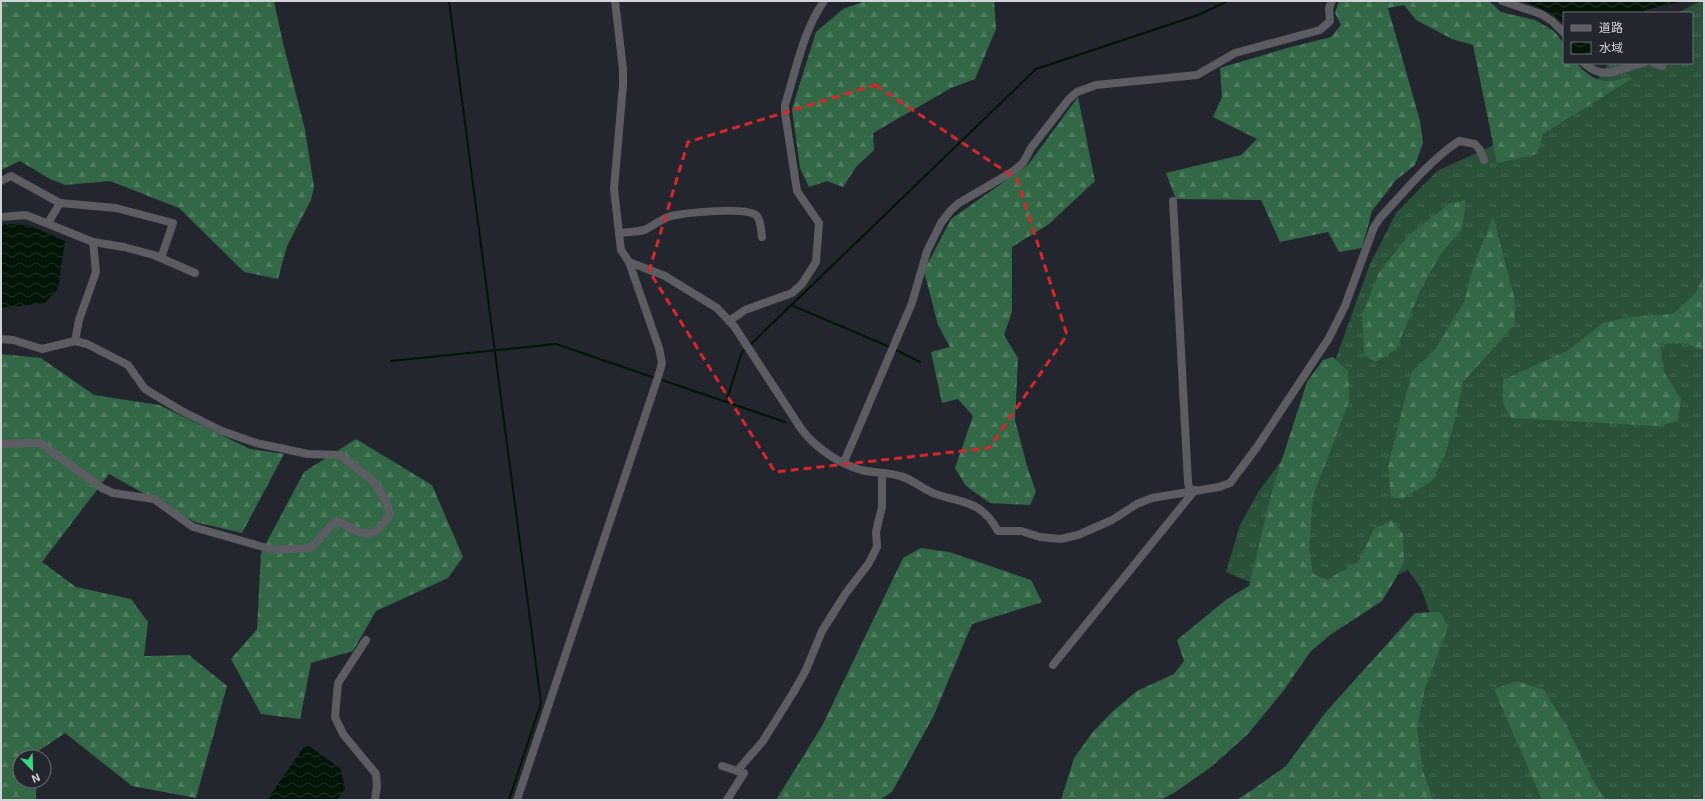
<svg xmlns="http://www.w3.org/2000/svg" width="1705" height="801" viewBox="0 0 1705 801" font-family="'Exo 2','Noto Sans JP',sans-serif">
  <style>
    .grass { fill: url(#grass-tufts) }
    .forest { fill: url(#forest-firs) }
    .water { fill: url(#water-waves) }
    .lines { fill: none; stroke-linecap: round; stroke-linejoin: round }
    .stream { stroke: #001506; stroke-width: 2 }
    .minor { stroke: #5c5d62; stroke-width: 8 }
    .marked { fill: none; stroke: #d62828; stroke-width: 3; stroke-dasharray: 8 5; stroke-linejoin: round }
  </style>
  <defs>
    <pattern id="grass-tufts" width="24" height="20" patternUnits="userSpaceOnUse"><rect width="24" height="20" fill="#2a5238"/><path d="M3 7l-1-3M5 7V3M7 7l1-3M15 17l-1-3M17 17v-4M19 17l1-3" fill="none" stroke="#486a54"/></pattern>
    <pattern id="forest-firs" width="22" height="20" patternUnits="userSpaceOnUse"><rect width="22" height="20" fill="#336846"/><path d="M5 1l3.5 6h-7zM16 11l3.5 6h-7z" fill="#507d60"/></pattern>
    <pattern id="water-waves" width="16" height="10" patternUnits="userSpaceOnUse"><rect width="16" height="10" fill="#001506"/><path d="M0 5q4-4 8 0t8 0" fill="none" stroke="#24362a"/></pattern>
  </defs>
  <rect width="100%" height="100%" fill="#24262f"/>
  <path class="grass" d="M1700,1H1704V800H1414L1402,752L1435,628L1421,588L1408,570L1364,590L1273,592L1226,572L1240,525L1259,491L1315,416L1370,264L1396,213L1437,171L1514,136L1588,93L1609,63H1692V13H1678Z"/>
  <g class="forest">
    <path d="M1,1H274L282,39L305,130L314,187L311,200L287,246L278,279L244,272L179,208L110,181L65,185L50,179L20,161L1,170Z"/>
    <path d="M865,1H994L996,29L975,79L951,88L873,133L874,150L856,167L843,187L827,181L809,187L800,168L792,109L816,32L843,9Z"/>
    <path d="M1339,1H1489L1501,12L1535,20L1554,31L1564,44V63H1577C1584,73 1598,83 1611,81C1619,80 1626,76 1633,78L1543,134L1537,154L1497,163L1473,45L1452,39L1416,20L1404,5L1388,8L1420,121L1423,143L1415,165L1396,180L1372,211L1362,248L1339,252L1328,232L1280,242L1261,200L1176,199L1166,173L1241,155L1257,139L1213,117L1222,97L1220,68L1287,48L1331,37L1341,25L1335,13Z"/>
    <path d="M1078,97L1095,181L1049,224L1012,247V312L1004,335L1018,358L1015,420L1027,466L1036,492L1030,505L990,503L966,486L955,468L973,416L958,399L942,403L931,352L950,347L938,325L924,271L951,219L1028,165Z"/>
    <path d="M1466,200L1462,229L1440,255L1420,291L1396,350L1375,362L1364,355L1362,315L1379,272L1409,235L1449,204Z"/>
    <path d="M1493,217L1515,300V324L1463,382L1455,420L1444,457L1432,481L1402,499L1391,497L1388,466L1412,372L1436,348L1464,302L1473,267Z"/>
    <path d="M1704,274V348L1700,350L1685,343L1660,344L1664,372L1681,399L1678,421L1658,426L1511,418L1503,404V380L1567,351L1603,323L1630,317L1673,314L1695,294Z"/>
    <path d="M1,354L41,358L94,395L159,405L250,449L284,454L242,533L195,522L109,474L42,562L76,587L131,599L148,622L144,656L189,655L227,686L196,798L132,786L65,733L34,754V757H20V781H36V800H1Z"/>
    <path d="M1333,357L1348,371L1349,401L1313,496L1309,550L1313,574L1327,580L1358,562L1374,529L1392,520L1403,534L1404,561L1396,578L1382,601L1330,635L1310,652L1284,690L1248,734L1211,767L1174,793L1160,800H1061L1074,758L1092,733L1112,712L1137,691L1174,674L1184,661L1177,640L1227,599L1249,586L1273,487L1307,382L1323,360Z"/>
    <path d="M356,439L432,485L463,557L448,578L376,611L353,651L311,663L300,719L261,714L231,659L257,629L261,553L304,472Z"/>
    <path d="M921,548L949,552L1031,580L1042,602L972,624L934,715L892,792L880,800H776L822,726L903,558Z"/>
    <path d="M1440,612L1448,627L1425,688L1417,729L1423,771L1433,800H1236L1252,790L1286,766L1325,713L1415,613Z"/>
    <path d="M1517,681L1544,690L1566,725L1591,777L1605,800H1542L1494,689Z"/>
  </g>
  <g class="water">
    <path d="M1523,1H1684L1645,10L1642,13H1564V24L1551,13Z"/>
    <path d="M7,224L28,225L65,241L58,289L45,303L1,308V225Z"/>
    <path d="M309,746L341,769L345,789L337,800H267L304,747Z"/>
  </g>
  <g class="lines">
    <g class="stream">
      <path d="M449,1L541,703L509,800"/>
      <path d="M791,305L890,347"/>
      <path d="M749,346L1036,69L1198,15L1228,1"/>
      <path d="M894,349L920,362"/>
      <path d="M391,361L556,344L655,378"/>
      <path d="M659,379L785,422"/>
      <path d="M726,402L742,352L746,349"/>
    </g>
    <g class="minor">
      <path d="M615,1L623,69V85L614,189L621,250L629,262L665,276L717,308L734,326L802,430C816,448 838,463 861,470C874,473 888,472 900,476C912,479 921,488 933,493C963,504 980,499 998,531H1021L1040,537L1060,539L1078,535L1112,520L1137,504L1152,498L1219,487L1230,483L1257,447L1329,338L1345,306L1374,227L1380,218C1405,191 1429,161 1459,141L1475,144L1480,150L1484,160"/>
      <path d="M1502,1L1541,14L1552,21L1564,33"/>
      <path d="M1584,63C1606,83 1619,67 1644,63"/>
      <path d="M1654,63L1662,66"/>
      <path d="M1,181L11,176L60,203L116,208L173,223L161,258"/>
      <path d="M1173,201L1188,482L1190,492"/>
      <path d="M1,217L26,215L93,242L124,247L154,255L195,273"/>
      <path d="M48,223L60,203"/>
      <path d="M619,233C627,232 636,232 644,230C653,226 661,219 671,216C685,213 748,206 757,216C761,221 761,231 762,237"/>
      <path d="M729,321L745,310L792,293L802,284L816,262L819,223L797,191L785,113V105C796,70 803,31 824,1"/>
      <path d="M1,339L13,340L42,349L75,341L87,344L128,365L145,389L180,410L222,431L256,443L308,454L340,455L373,481L387,503L390,514C371,545 362,533 337,521C326,528 320,541 310,548L274,550L193,527L154,499L113,493L102,488L40,443L1,444"/>
      <path d="M75,341L79,320L96,272L93,242"/>
      <path d="M844,462L912,303L927,251L941,223L951,210L959,203L1012,172L1023,163L1031,148L1069,99L1077,92L1096,85L1197,75L1235,53L1320,30L1330,21L1329,8L1332,1"/>
      <path d="M366,640L338,683L335,717L343,734L376,774L377,786L375,800"/>
      <path d="M1053,665L1195,490"/>
      <path d="M722,766L744,773L727,800"/>
      <path d="M737,771L763,741L793,693L806,670L822,631L846,593L869,563L877,547L876,532L882,507V473"/>
      <path d="M517,800L659,374L662,363L659,348L629,262"/>
    </g>
  </g>
  <path class="marked" d="M875,85L1017,179L1067,335L989,448L775,472L649,271L688,142Z"/>
  <rect width="1705" height="801" fill="none" stroke="#d3d4da" stroke-width="4"/>
  <rect x="1563" y="12" width="130" height="52" fill="#24262f" stroke="#6a6c73"/>
  <rect x="1571" y="25" width="20" height="6" fill="#5c5d62" stroke="#6a6c73"/>
  <text x="1599" y="32" font-size="12" fill="#d3d4da">道路</text>
  <rect x="1571" y="42" width="20" height="12" fill="url(#water-waves)" stroke="#6a6c73"/>
  <text x="1599" y="52" font-size="12" fill="#d3d4da">水域</text>
  <g transform="translate(32 769) rotate(157)"><circle r="19" fill="#24262f" stroke="#6a6c73"/>
  <path d="M0-3L7 15L0 10L-7 15Z" fill="#38d880"/>
  <text y="-6" font-size="11" font-weight="bold" text-anchor="middle" fill="#d3d4da">N</text>
  </g>
</svg>
